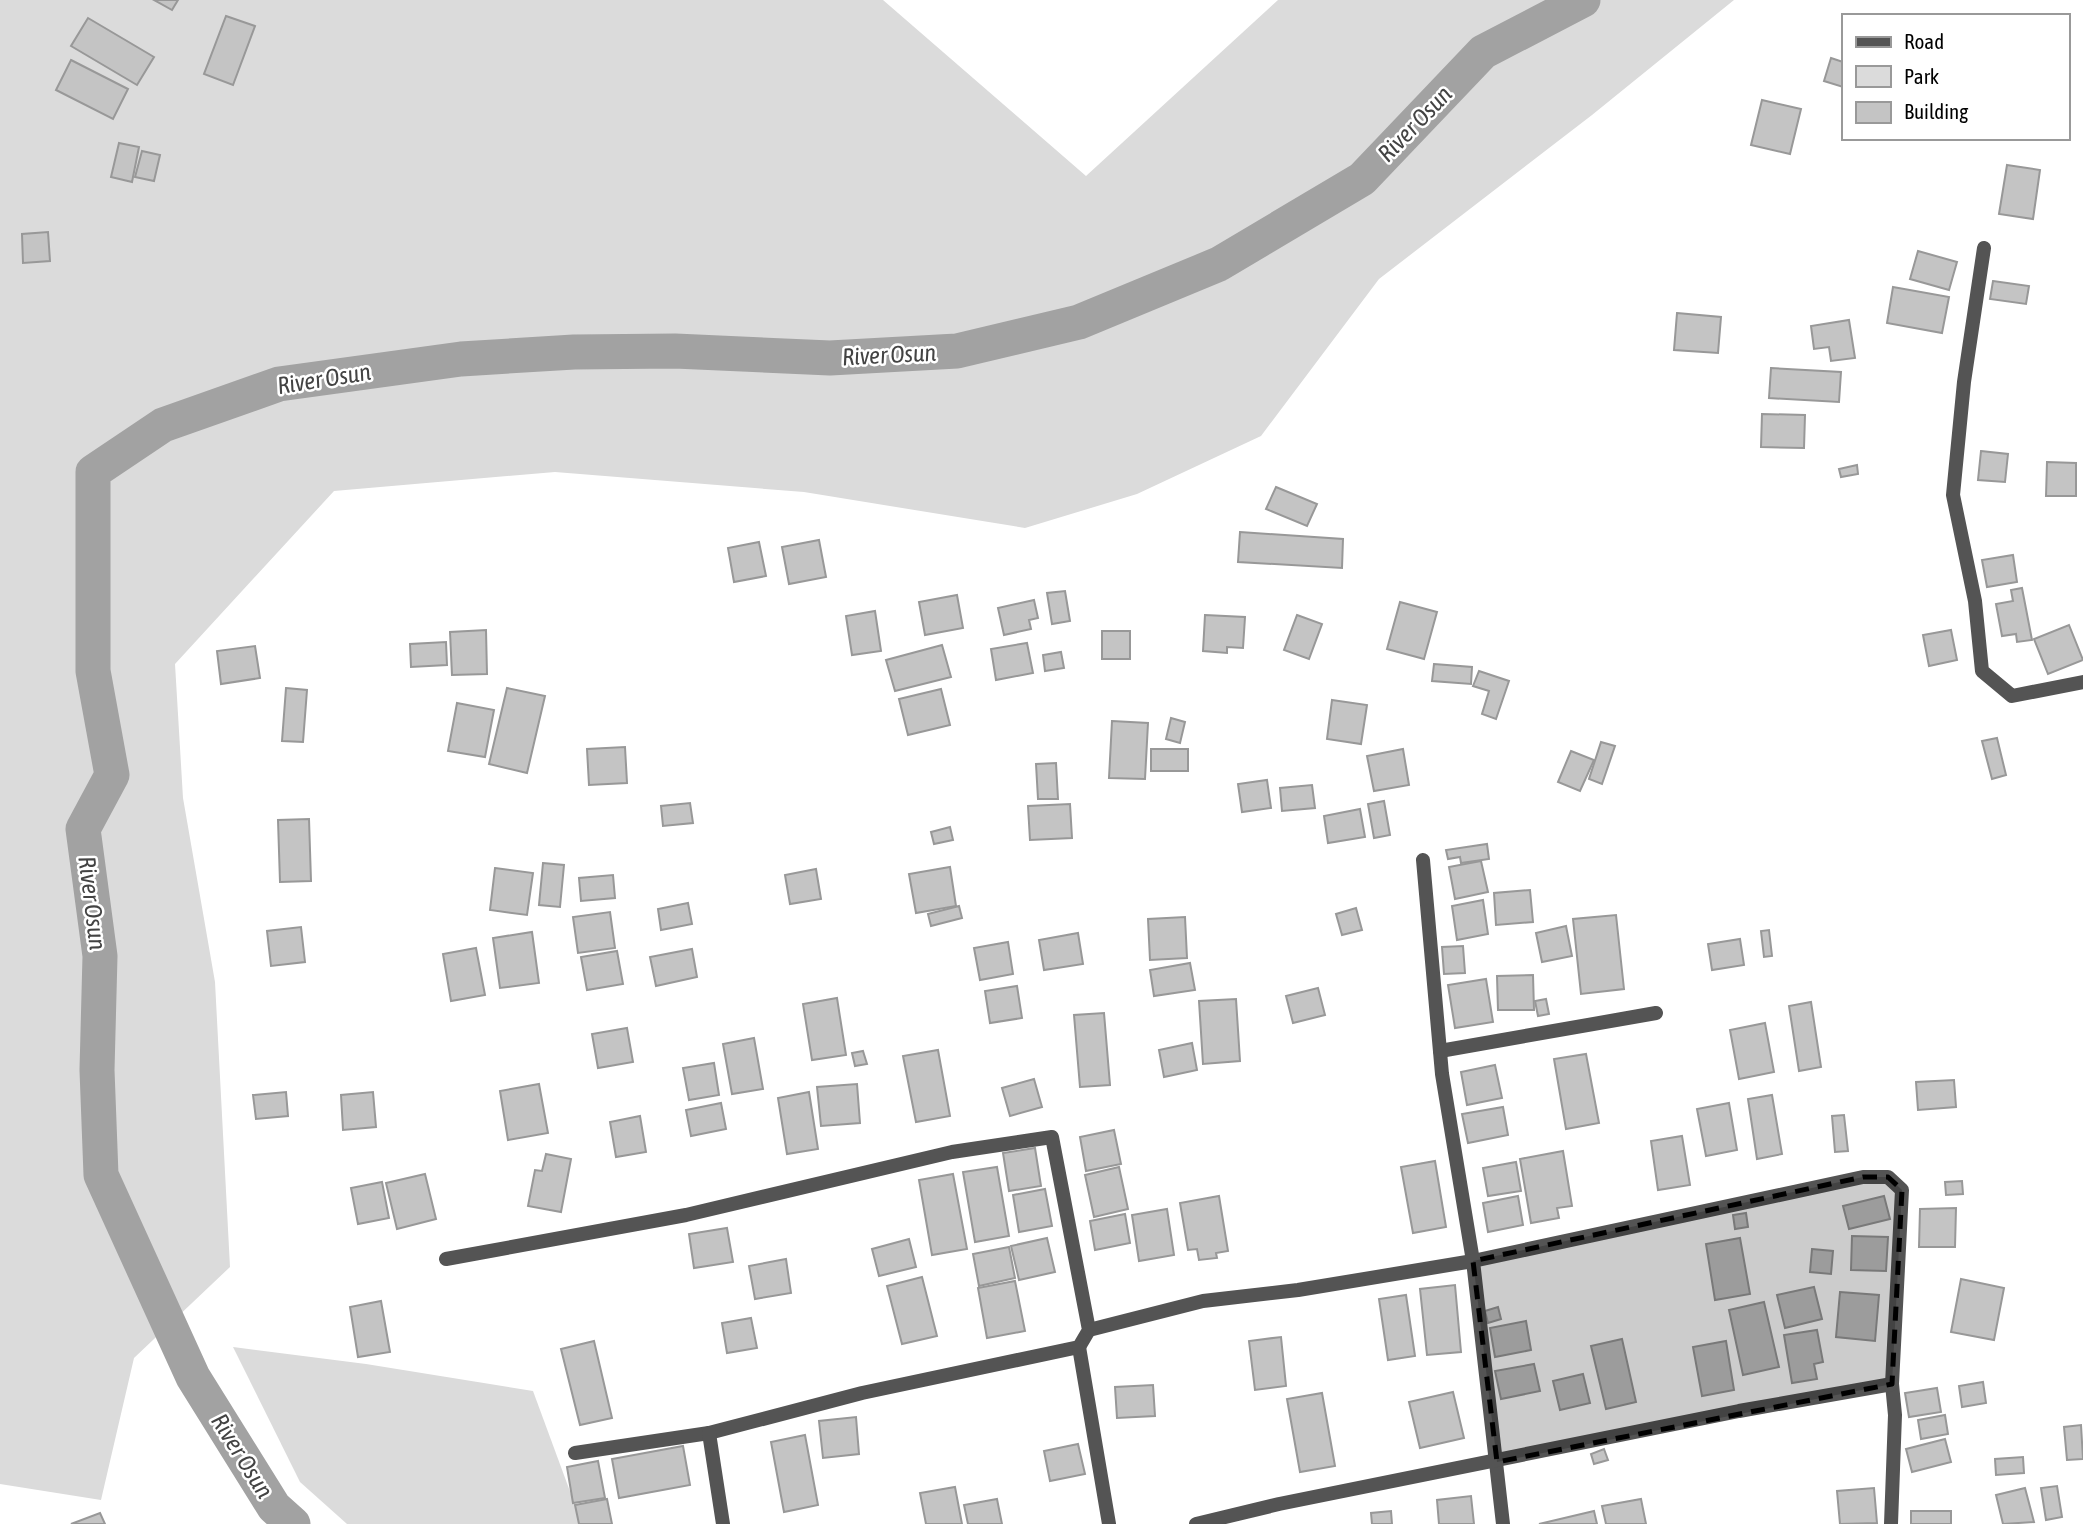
<svg xmlns="http://www.w3.org/2000/svg" width="2083" height="1524" viewBox="0 0 2083 1524" font-family="'Asap Condensed',sans-serif">
  <style>
    .green { fill: #dbdbdb }
    .lines { fill: none; stroke-linecap: round; stroke-linejoin: round }
    .river { stroke: #a2a2a2; stroke-width: 35 }
    .building { fill: #c4c4c4; stroke: #989898; stroke-width: 2 }
    .street { stroke: #545454; stroke-width: 14 }
    .marked { fill: #000; fill-opacity: 0.2; stroke: #000; stroke-width: 5; stroke-dasharray: 14 9; stroke-linejoin: round }
    .labels { text-anchor: middle; stroke-width: 5; stroke-linejoin: round; paint-order: stroke }
    .water-label { font-size: 24px; font-style: italic; fill: #434343; stroke: #fff }
  </style>
  <rect width="100%" height="100%" fill="#fff"/>
  <g class="green">
    <path d="M0,0H883L1086,176L1278,0H1734L1592,115L1379,279L1261,436L1137,494L1025,528L804,492L555,472L334,491L175,664L183,798L215,982L230,1267L134,1358L101,1500L0,1484Z"/>
    <path d="M233,1347L366,1364L533,1391L582,1524H347L300,1482Z"/>
  </g>
  <g class="lines">
    <path class="river" d="M293,1524L274,1507L193,1377L101,1175L97,1070L100,956L83,829L112,775L93,671V472L163,425L279,384L461,359L574,352L675,351L830,358L957,351L1079,322L1219,264L1362,179L1483,52L1583,0"/>
  </g>
  <g class="building">
    <path d="M154,0H178L172,10Z"/>
    <path d="M226,16L255,26L233,85L204,74Z"/>
    <path d="M88,18L154,57L137,85L71,46Z"/>
    <path d="M1831,58L1843,62V87L1824,81Z"/>
    <path d="M71,60L128,89L113,119L56,90Z"/>
    <path d="M1762,100L1801,109L1790,154L1751,145Z"/>
    <path d="M119,143L139,147L132,182L111,177Z"/>
    <path d="M142,151L160,155L154,181L135,177Z"/>
    <path d="M2007,165L2040,170L2033,219L1999,214Z"/>
    <path d="M48,232L50,261L23,263L22,234Z"/>
    <path d="M1918,251L1957,262L1949,290L1910,279Z"/>
    <path d="M1993,281L2029,286L2026,304L1990,299Z"/>
    <path d="M1893,287L1949,297L1942,333L1887,323Z"/>
    <path d="M1677,313L1721,317L1718,353L1674,350Z"/>
    <path d="M1849,320L1855,358L1831,361L1829,347L1814,349L1811,326Z"/>
    <path d="M1771,368L1841,372L1839,402L1769,398Z"/>
    <path d="M1762,414L1805,415L1804,448L1761,447Z"/>
    <path d="M1981,451L2008,454L2005,482L1978,480Z"/>
    <path d="M2047,462L2076,463V496H2046Z"/>
    <path d="M1857,465L1858,474L1841,477L1839,469Z"/>
    <path d="M1276,487L1317,504L1307,526L1266,509Z"/>
    <path d="M1240,532L1343,539L1342,568L1238,562Z"/>
    <path d="M819,540L826,577L789,584L782,547Z"/>
    <path d="M759,542L766,576L734,582L728,548Z"/>
    <path d="M2013,555L2017,582L1987,587L1982,560Z"/>
    <path d="M2022,588L2032,640L2017,642L2016,634L2002,636L1996,604L2013,601L2011,590Z"/>
    <path d="M1065,591L1070,621L1052,624L1047,593Z"/>
    <path d="M957,595L963,628L925,635L919,602Z"/>
    <path d="M1034,600L1038,618L1029,620L1031,629L1004,635L998,608Z"/>
    <path d="M1400,602L1437,612L1424,659L1387,649Z"/>
    <path d="M875,611L881,651L852,655L846,616Z"/>
    <path d="M1205,615L1245,617L1243,648L1227,647V653L1203,651Z"/>
    <path d="M1297,615L1322,624L1309,659L1284,650Z"/>
    <path d="M2069,625L2083,660L2048,674L2034,639Z"/>
    <path d="M486,630L487,674L452,675L450,632Z"/>
    <path d="M1951,630L1957,660L1929,666L1923,635Z"/>
    <rect x="1102" y="631" width="28" height="28"/>
    <path d="M446,642L447,665L411,667L410,644Z"/>
    <path d="M1027,643L1033,673L996,680L991,649Z"/>
    <path d="M942,645L951,677L895,691L886,660Z"/>
    <path d="M255,646L260,678L221,684L217,651Z"/>
    <path d="M1061,652L1064,668L1045,671L1043,655Z"/>
    <path d="M1434,664L1472,667L1471,684L1432,681Z"/>
    <path d="M1479,671L1509,681L1496,719L1482,714L1489,691L1473,686Z"/>
    <path d="M286,688L307,690L303,742L282,741Z"/>
    <path d="M507,688L545,696L527,773L489,764Z"/>
    <path d="M941,689L950,725L908,735L899,699Z"/>
    <path d="M1332,700L1367,705L1361,744L1327,739Z"/>
    <path d="M457,703L494,710L485,757L448,751Z"/>
    <path d="M1171,718L1185,722L1180,743L1166,739Z"/>
    <path d="M1112,721L1148,723L1145,779L1109,778Z"/>
    <path d="M1997,738L2006,775L1992,779L1982,741Z"/>
    <path d="M1601,742L1615,746L1602,784L1589,779Z"/>
    <path d="M625,747L627,783L589,785L587,749Z"/>
    <rect x="1151" y="749" width="37" height="22"/>
    <path d="M1403,749L1409,785L1374,791L1367,756Z"/>
    <path d="M1571,751L1594,760L1580,791L1558,782Z"/>
    <path d="M1056,763L1058,799H1038L1036,764Z"/>
    <path d="M1267,780L1271,808L1242,812L1238,784Z"/>
    <path d="M1312,785L1315,808L1282,811L1280,788Z"/>
    <path d="M1384,801L1390,835L1374,838L1368,804Z"/>
    <path d="M690,803L693,823L663,826L661,806Z"/>
    <path d="M1070,804L1072,838L1030,840L1028,806Z"/>
    <path d="M1360,809L1365,837L1328,843L1324,816Z"/>
    <path d="M309,819L311,881L280,882L278,820Z"/>
    <path d="M950,827L953,840L934,844L931,832Z"/>
    <path d="M1487,844L1489,859L1461,863L1460,857L1448,859L1446,850Z"/>
    <path d="M1481,861L1488,892L1455,899L1449,867Z"/>
    <path d="M543,863L564,865L560,907L539,905Z"/>
    <path d="M950,867L956,906L916,913L909,874Z"/>
    <path d="M495,868L533,873L527,915L490,910Z"/>
    <path d="M816,869L821,899L790,904L785,875Z"/>
    <path d="M613,875L615,898L581,901L579,878Z"/>
    <path d="M1530,890L1533,922L1496,925L1494,893Z"/>
    <path d="M1483,900L1488,934L1457,940L1452,906Z"/>
    <path d="M688,903L692,924L661,930L658,909Z"/>
    <path d="M959,906L962,918L931,926L928,914Z"/>
    <path d="M1356,908L1362,930L1342,935L1336,914Z"/>
    <path d="M610,912L615,948L578,953L573,917Z"/>
    <path d="M1616,915L1624,989L1581,994L1573,919Z"/>
    <path d="M1185,917L1187,958L1150,960L1148,919Z"/>
    <path d="M1566,926L1572,956L1542,962L1536,933Z"/>
    <path d="M301,927L305,962L271,966L267,931Z"/>
    <path d="M1769,930L1772,956L1764,957L1761,931Z"/>
    <path d="M532,932L539,983L500,988L493,938Z"/>
    <path d="M1078,933L1083,964L1044,970L1039,940Z"/>
    <path d="M1740,939L1744,965L1712,970L1708,944Z"/>
    <path d="M1008,942L1013,974L980,980L974,948Z"/>
    <path d="M1463,946L1465,973L1444,974L1442,947Z"/>
    <path d="M476,948L485,995L451,1001L443,954Z"/>
    <path d="M692,949L697,977L656,986L650,957Z"/>
    <path d="M617,951L623,984L587,990L581,957Z"/>
    <path d="M1190,963L1195,990L1154,996L1150,970Z"/>
    <path d="M1533,975L1534,1010H1498L1497,976Z"/>
    <path d="M1486,979L1493,1022L1455,1028L1448,985Z"/>
    <path d="M1017,986L1022,1018L990,1023L985,991Z"/>
    <path d="M1318,988L1325,1015L1293,1023L1286,996Z"/>
    <path d="M837,998L846,1055L812,1060L803,1004Z"/>
    <path d="M1236,999L1240,1061L1203,1064L1199,1001Z"/>
    <path d="M1546,999L1549,1014L1538,1016L1535,1001Z"/>
    <path d="M1811,1002L1821,1067L1799,1071L1789,1006Z"/>
    <path d="M1104,1013L1110,1085L1080,1087L1074,1015Z"/>
    <path d="M1765,1023L1774,1072L1739,1079L1730,1030Z"/>
    <path d="M627,1028L633,1062L598,1068L592,1034Z"/>
    <path d="M754,1038L763,1089L732,1094L723,1044Z"/>
    <path d="M1192,1043L1197,1070L1164,1077L1159,1050Z"/>
    <path d="M938,1050L950,1116L916,1122L903,1056Z"/>
    <path d="M863,1051L867,1064L855,1066L852,1053Z"/>
    <path d="M1586,1054L1599,1123L1566,1129L1554,1059Z"/>
    <path d="M714,1063L719,1095L689,1100L683,1068Z"/>
    <path d="M1495,1065L1502,1098L1467,1105L1461,1072Z"/>
    <path d="M1034,1079L1042,1107L1010,1116L1002,1088Z"/>
    <path d="M1954,1080L1956,1107L1918,1110L1916,1082Z"/>
    <path d="M539,1084L548,1133L508,1140L500,1091Z"/>
    <path d="M857,1084L860,1123L821,1126L817,1087Z"/>
    <path d="M286,1092L288,1116L256,1119L253,1095Z"/>
    <path d="M373,1092L376,1127L343,1130L341,1095Z"/>
    <path d="M809,1092L818,1149L787,1154L778,1098Z"/>
    <path d="M1772,1095L1782,1154L1757,1159L1748,1099Z"/>
    <path d="M721,1103L726,1129L691,1136L686,1110Z"/>
    <path d="M1729,1103L1737,1150L1706,1156L1697,1109Z"/>
    <path d="M1503,1107L1508,1135L1468,1143L1462,1114Z"/>
    <path d="M1844,1115L1848,1151L1835,1152L1832,1116Z"/>
    <path d="M640,1116L646,1152L616,1157L610,1122Z"/>
    <path d="M1114,1130L1121,1164L1086,1171L1080,1137Z"/>
    <path d="M1682,1136L1690,1185L1658,1190L1651,1141Z"/>
    <path d="M1035,1148L1041,1186L1009,1191L1003,1153Z"/>
    <path d="M1563,1151L1572,1206L1557,1208L1559,1218L1531,1223L1520,1159Z"/>
    <path d="M546,1154L571,1159L561,1212L528,1206L535,1170L542,1171Z"/>
    <path d="M1435,1161L1446,1227L1413,1233L1401,1167Z"/>
    <path d="M1516,1162L1521,1191L1488,1196L1483,1168Z"/>
    <path d="M997,1167L1009,1236L975,1242L963,1172Z"/>
    <path d="M1119,1167L1128,1209L1094,1217L1085,1175Z"/>
    <path d="M425,1174L436,1219L397,1229L386,1183Z"/>
    <path d="M953,1174L967,1249L932,1255L919,1180Z"/>
    <path d="M1962,1181L1963,1194L1946,1195L1945,1182Z"/>
    <path d="M382,1182L389,1218L358,1224L351,1188Z"/>
    <path d="M1045,1189L1052,1226L1019,1232L1013,1195Z"/>
    <path d="M1219,1196L1228,1251L1216,1253L1217,1258L1199,1260L1197,1249L1188,1250L1180,1203Z"/>
    <path d="M1518,1196L1523,1225L1488,1232L1483,1203Z"/>
    <path d="M1884,1196L1890,1219L1849,1229L1843,1206Z"/>
    <path d="M1956,1208L1955,1247H1919L1920,1209Z"/>
    <path d="M1167,1209L1174,1255L1139,1261L1132,1215Z"/>
    <path d="M1746,1213L1748,1227L1735,1229L1733,1215Z"/>
    <path d="M1125,1214L1130,1243L1095,1250L1090,1221Z"/>
    <path d="M727,1228L733,1262L694,1268L689,1234Z"/>
    <path d="M1852,1236L1888,1237L1886,1271L1851,1270Z"/>
    <path d="M1047,1238L1055,1272L1019,1280L1011,1246Z"/>
    <path d="M1740,1238L1750,1294L1715,1300L1706,1244Z"/>
    <path d="M909,1239L916,1267L879,1276L872,1249Z"/>
    <path d="M1009,1247L1015,1278L979,1286L973,1254Z"/>
    <path d="M1812,1249L1833,1251L1831,1274L1810,1272Z"/>
    <path d="M786,1259L791,1293L755,1299L749,1266Z"/>
    <path d="M922,1277L937,1336L902,1344L887,1286Z"/>
    <path d="M1961,1279L2004,1288L1994,1340L1951,1332Z"/>
    <path d="M1015,1281L1025,1331L987,1338L978,1288Z"/>
    <path d="M1455,1285L1461,1352L1427,1355L1420,1289Z"/>
    <path d="M1814,1287L1822,1319L1785,1328L1777,1295Z"/>
    <path d="M1840,1292L1879,1295L1875,1341L1836,1337Z"/>
    <path d="M1406,1295L1415,1356L1388,1360L1379,1299Z"/>
    <path d="M381,1301L390,1352L358,1357L350,1307Z"/>
    <path d="M1764,1302L1779,1367L1743,1375L1729,1310Z"/>
    <path d="M1498,1307L1501,1319L1488,1323L1485,1311Z"/>
    <path d="M751,1318L757,1348L727,1353L722,1323Z"/>
    <path d="M1526,1321L1531,1350L1495,1357L1490,1328Z"/>
    <path d="M1817,1330L1823,1362L1814,1364L1817,1379L1792,1383L1784,1335Z"/>
    <path d="M1281,1337L1286,1386L1255,1390L1249,1341Z"/>
    <path d="M1622,1339L1636,1402L1606,1409L1591,1346Z"/>
    <path d="M594,1341L612,1418L580,1425L561,1349Z"/>
    <path d="M1726,1341L1734,1390L1702,1396L1693,1347Z"/>
    <path d="M1534,1364L1540,1391L1501,1399L1495,1371Z"/>
    <path d="M1583,1374L1590,1403L1560,1410L1553,1381Z"/>
    <path d="M1983,1382L1986,1403L1962,1407L1959,1386Z"/>
    <path d="M1153,1385L1155,1416L1117,1418L1115,1387Z"/>
    <path d="M1937,1388L1941,1412L1909,1417L1905,1393Z"/>
    <path d="M1453,1392L1464,1438L1420,1448L1409,1402Z"/>
    <path d="M1322,1393L1335,1466L1300,1472L1287,1399Z"/>
    <path d="M1945,1415L1948,1434L1921,1439L1918,1420Z"/>
    <path d="M856,1417L859,1454L823,1458L819,1421Z"/>
    <path d="M2081,1425L2083,1459L2067,1460L2064,1427Z"/>
    <path d="M805,1435L818,1505L784,1512L771,1442Z"/>
    <path d="M1945,1439L1951,1462L1912,1472L1906,1449Z"/>
    <path d="M1078,1444L1085,1474L1050,1481L1044,1451Z"/>
    <path d="M683,1446L690,1485L619,1498L612,1459Z"/>
    <path d="M1604,1449L1608,1460L1594,1464L1591,1454Z"/>
    <path d="M2023,1457L2024,1473L1996,1475L1995,1459Z"/>
    <path d="M598,1461L605,1498L573,1503L567,1467Z"/>
    <path d="M2057,1486L2062,1517L2046,1520L2041,1488Z"/>
    <path d="M955,1487L962,1524H926L920,1493Z"/>
    <path d="M1874,1488L1877,1523L1840,1524L1837,1491Z"/>
    <path d="M2025,1488L2034,1522L2003,1524L1996,1495Z"/>
    <path d="M1471,1496L1474,1524H1439L1437,1500Z"/>
    <path d="M607,1499L612,1524H579L575,1505Z"/>
    <path d="M997,1499L1002,1524H968L964,1505Z"/>
    <path d="M1641,1499L1646,1524H1606L1602,1506Z"/>
    <path d="M1391,1511L1392,1524H1372L1371,1513Z"/>
    <path d="M1594,1511L1597,1524H1539Z"/>
    <rect x="1911" y="1511" width="40" height="13"/>
    <path d="M100,1513L105,1524H71Z"/>
  </g>
  <g class="lines">
    <g class="street">
      <path d="M1984,248L1964,382L1953,495L1975,601L1982,671L2012,696L2083,682"/>
      <path d="M1423,860L1442,1074L1473,1261L1503,1524"/>
      <path d="M1440,1051L1656,1013"/>
      <path d="M446,1259L686,1215L952,1152L1052,1137L1089,1330L1079,1347L862,1393L709,1433L575,1453"/>
      <path d="M1089,1330L1203,1301L1298,1290L1473,1261L1863,1177H1888L1902,1190L1892,1384L1895,1415L1891,1524"/>
      <path d="M1079,1347L1109,1524"/>
      <path d="M709,1433L723,1524"/>
      <path d="M1196,1524L1279,1504L1739,1411L1892,1384"/>
    </g>
  </g>
  <path class="marked" d="M1863,1177H1888L1902,1190L1892,1384L1497,1462L1473,1261Z"/>
  <g class="labels">
    <g class="water-label">
      <text transform="translate(1415 124) rotate(-46)" y="8">River Osun</text>
      <text transform="translate(889 355) rotate(-3)" y="8">River Osun</text>
      <text transform="translate(324 379) rotate(-9)" y="8">River Osun</text>
      <text transform="translate(92 903) rotate(83)" y="8">River Osun</text>
      <text transform="translate(242 1456) rotate(58)" y="8">River Osun</text>
    </g>
  </g>
  <rect x="1842" y="14" width="228" height="126" fill="#ffffff" stroke="#999999" stroke-width="2"/>
  <rect x="1856" y="37" width="35" height="10" fill="#545454" stroke="#999999" stroke-width="2"/>
  <text x="1904" y="49" font-size="21" fill="#000000">Road</text>
  <rect x="1856" y="66" width="35" height="21" fill="#dbdbdb" stroke="#999999" stroke-width="2"/>
  <text x="1904" y="84" font-size="21" fill="#000000">Park</text>
  <rect x="1856" y="102" width="35" height="21" fill="#c4c4c4" stroke="#999999" stroke-width="2"/>
  <text x="1904" y="119" font-size="21" fill="#000000">Building</text>
</svg>
